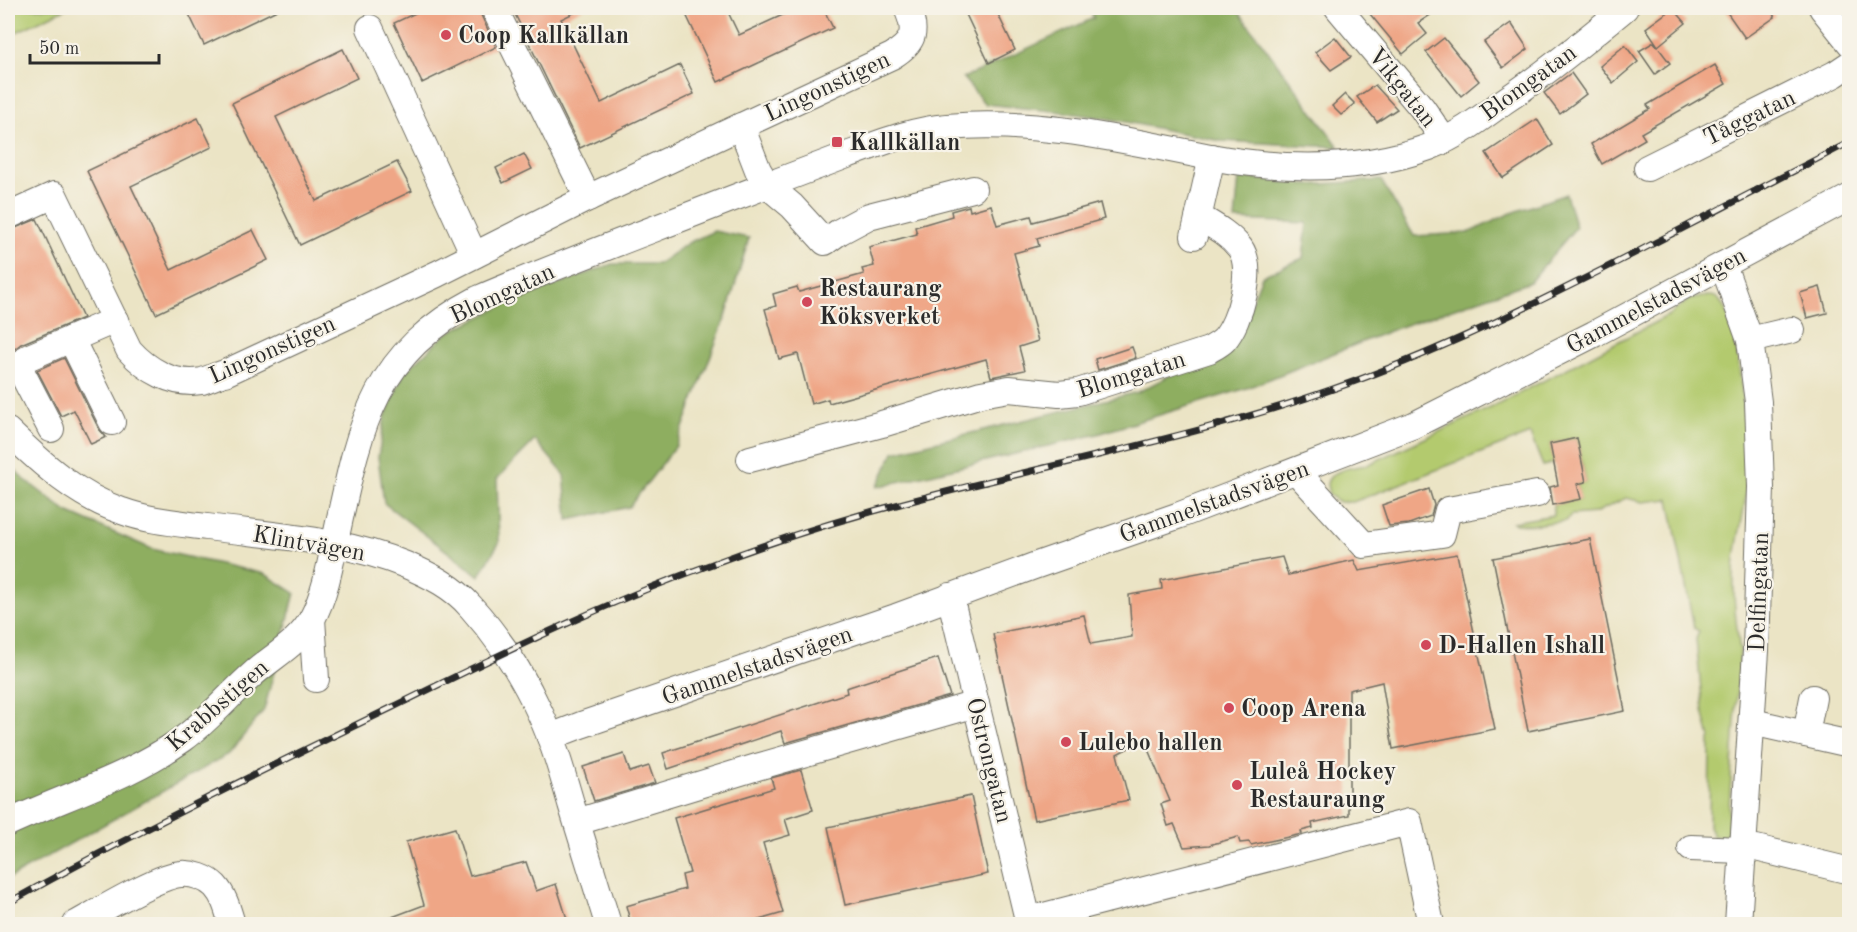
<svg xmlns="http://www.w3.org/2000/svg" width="1857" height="932" viewBox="0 0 1857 932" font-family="'Old Standard TT',serif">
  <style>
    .green { fill: #b3ca6e; stroke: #6f7a4c; stroke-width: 1.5 }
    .forest { fill: #8eae61; stroke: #5c6c46; stroke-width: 1.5 }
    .building { fill: #efa686 }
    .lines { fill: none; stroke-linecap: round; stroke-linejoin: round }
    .minor-casing { stroke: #6e6c61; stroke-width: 28 }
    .minor { stroke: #fff; stroke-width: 26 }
    .rail-casing { stroke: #2b2b2b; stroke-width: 7 }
    .rail { stroke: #f7f3e8; stroke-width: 4.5; stroke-dasharray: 14; stroke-linecap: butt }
    .poi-dot { fill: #d1495b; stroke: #f7f3e8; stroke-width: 2 }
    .labels { text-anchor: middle; stroke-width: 4.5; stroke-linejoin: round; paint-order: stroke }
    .poi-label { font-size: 24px; font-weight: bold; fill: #2b2b2b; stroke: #f7f3e8; text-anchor: start }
    .street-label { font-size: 24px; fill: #2b2b2b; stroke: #f7f3e8 }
  </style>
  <rect width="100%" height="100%" fill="#f7f3e8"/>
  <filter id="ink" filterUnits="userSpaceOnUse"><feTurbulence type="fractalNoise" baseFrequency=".0167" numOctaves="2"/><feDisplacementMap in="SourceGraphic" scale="12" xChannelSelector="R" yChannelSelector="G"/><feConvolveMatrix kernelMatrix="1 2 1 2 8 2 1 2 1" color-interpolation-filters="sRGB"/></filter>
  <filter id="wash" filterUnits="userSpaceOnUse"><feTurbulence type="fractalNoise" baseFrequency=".008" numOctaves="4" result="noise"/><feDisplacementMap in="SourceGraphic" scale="24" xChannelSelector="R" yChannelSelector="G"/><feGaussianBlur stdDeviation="1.35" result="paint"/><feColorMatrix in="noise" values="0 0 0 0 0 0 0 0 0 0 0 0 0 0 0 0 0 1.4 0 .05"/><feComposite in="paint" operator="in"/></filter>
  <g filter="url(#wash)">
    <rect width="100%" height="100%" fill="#ebe4c5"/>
    <g class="green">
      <path d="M8,8H67L8,36Z"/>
      <path d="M1706,296C1707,296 1713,296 1715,297C1743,310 1749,471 1745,501C1742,525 1734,549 1734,574C1733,600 1736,625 1740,651L1727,836H1713L1709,827L1710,738L1703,711L1696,639L1699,631L1694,628L1669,499L1643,502L1626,498L1595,513L1571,515L1565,521L1530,525L1516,524L1513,522L1553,515V505L1580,499L1577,484L1586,482L1577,438L1550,444L1554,463L1543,466L1530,434L1353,502H1340L1329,495C1329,491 1327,488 1327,484C1329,469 1356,467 1367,465L1499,404L1669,315L1689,300Z"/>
    </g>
    <g class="forest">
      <path d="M1089,8H1236L1339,147L1221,141L1111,119L1062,112L985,104L963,78L1094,18Z"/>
      <path d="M1239,177L1308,185L1381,180L1414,236L1468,233L1509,214L1566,194L1576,227L1530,282L1397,328L1247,388L1098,434L877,487L894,452L1138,392L1236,341L1262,276L1303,258L1307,223L1235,220Z"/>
      <path d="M714,231L749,238L726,316L676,446L629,507L568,520L564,474L535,440L497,479L499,543L479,576L384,503L378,457L385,417L404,373L447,333L507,304L612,264H658L688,243Z"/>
      <path d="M8,463L24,479L67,512L152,549L265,574L295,593L264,710L229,754L8,879Z"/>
    </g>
    <g id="blocks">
      <g class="building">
        <path d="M186,8H281L204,45Z"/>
        <path d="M426,8H479L481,15L496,47L422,83L394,23Z"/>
        <path d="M512,8H584L561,19L601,103L680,65L694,94L580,148Z"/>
        <path d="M683,8H726L739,35L798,8H823L833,28L718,82Z"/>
        <path d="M963,8H995L1015,50L989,63Z"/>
        <path d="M1365,8H1441L1418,23L1427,34L1403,54Z"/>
        <path d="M1673,8L1686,23L1658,46L1646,28Z"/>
        <path d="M1724,8H1769L1775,17L1745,38Z"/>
        <path d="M1511,23L1528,49L1503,68L1484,42Z"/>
        <path d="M1335,37L1351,57L1331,70L1315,52Z"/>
        <path d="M1444,38L1479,81L1461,96L1426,52Z"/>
        <path d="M1654,42L1670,63L1655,74L1639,51Z"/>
        <path d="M1625,45L1638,62L1613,83L1600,66Z"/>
        <path d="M343,49L357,78L276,117L316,201L397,162L412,191L300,245L232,103Z"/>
        <path d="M1715,65L1726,84L1641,133L1645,139L1602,164L1591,144L1650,109L1647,105Z"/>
        <path d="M1571,73L1586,94L1560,114L1544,93Z"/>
        <path d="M1375,85L1397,109L1377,122L1357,97Z"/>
        <path d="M1345,94L1355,104L1341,115L1332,106Z"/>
        <path d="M198,118L212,147L131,186L171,270L253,230L268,260L156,314L87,171Z"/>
        <path d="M1537,119L1553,145L1503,178L1486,153Z"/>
        <path d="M524,154L532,169L503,183L496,168Z"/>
        <path d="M1100,203L1104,219L1037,238L1039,246L1014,253L1038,341L1019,347L1025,370L991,377L986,359L829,403L828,399L811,404L798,354L779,359L765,309L776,306L773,294L797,287L799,292L864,274L862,269L874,266L869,247L917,234L915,227L952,216L951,211L969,206L970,211L991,205L997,225L1031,216L1033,222Z"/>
        <path d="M37,219L83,318L21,344L11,352L8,359V231Z"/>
        <path d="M1820,287L1827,313L1807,318L1800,293Z"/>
        <path d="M1132,347L1136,358L1098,370L1095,359Z"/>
        <path d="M64,358L99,429L106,437L91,444L74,410L61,416L37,370Z"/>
        <path d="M1577,438L1586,482L1577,484L1581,499L1553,505L1550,487L1558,485L1550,444Z"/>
        <path d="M1429,489L1434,505L1431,516L1409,524L1389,526L1382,505Z"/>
        <path d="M1590,539L1625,711L1528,731L1493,558Z"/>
        <path d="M1457,554L1495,729L1393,749L1382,682L1349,690V815L1312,823L1313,828L1301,831L1302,834L1251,845L1249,842L1240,843L1238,837L1209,845L1184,847L1174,824L1168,826L1161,804L1170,801L1144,740L1117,754L1129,800L1034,820L993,634L1084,615L1091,644L1132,637L1129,595L1162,589L1161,580L1282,557L1288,575L1354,560L1359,571Z"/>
        <path d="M938,658L950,696L785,743L781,731L668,769L663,753L847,693L846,688Z"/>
        <path d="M624,754L630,772L649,766L655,783L594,801L583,767Z"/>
        <path d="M801,770L813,810L785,819L790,835L763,843L783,913L745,924H631L626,906L685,889L682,875L690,873L674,818L774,788L771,778Z"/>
        <path d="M971,796L988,874L845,905L828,827Z"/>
        <path d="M455,828L470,876L526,862L536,891L556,884L568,922L560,924H377L376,923L424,905L406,842Z"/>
      </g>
    </g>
  </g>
  <g filter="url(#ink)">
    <use href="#blocks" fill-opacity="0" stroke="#6e6c61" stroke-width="1.5"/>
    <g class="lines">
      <g class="minor-casing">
        <g id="minor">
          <path d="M494,8L588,198"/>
          <path d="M1338,8L1422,108L1444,140"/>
          <path d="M1822,8L1850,43"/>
          <path d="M370,28L474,255"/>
          <path d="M741,126L758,170L767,185L792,206L825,242L839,232L869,216L973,189"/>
          <path d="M1647,168L1835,74L1850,64"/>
          <path d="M8,216L54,195L129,350C147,370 173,386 202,381C209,379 217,375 225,373L437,274L588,198L733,130L892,56C915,42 917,31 907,8"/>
          <path d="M1194,236L1212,157"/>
          <path d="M1723,265L1750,340L1758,402L1761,487L1756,651L1738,924"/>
          <path d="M71,339L112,422"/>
          <path d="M1750,340L1792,330"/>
          <path d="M51,429L22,373V363L27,358L115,320"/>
          <path d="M8,431C41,463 77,496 122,511C149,521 178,523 207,527C274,536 343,539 406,565C430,575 454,587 471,607C498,637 523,676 540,713C554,743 563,776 572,807C584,846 596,885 608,924"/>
          <path d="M750,459L882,424L981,394L1009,389L1059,394L1078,392L1209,350C1214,347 1220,344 1224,340C1240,322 1255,269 1240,248C1229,234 1214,226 1199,217"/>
          <path d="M1296,471L1364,545L1442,534L1448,510L1537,494"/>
          <path d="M950,596L1029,924"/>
          <path d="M312,619L316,679"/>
          <path d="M1752,722L1850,744"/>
          <path d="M1806,734L1813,698"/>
          <path d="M550,737L581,725L896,617L1034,566L1180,515L1414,425L1594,334L1850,197"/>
          <path d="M577,822L757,767L976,704"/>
          <path d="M8,823C66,796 130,777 183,739C209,720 229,695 253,674C272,657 300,642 312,619C326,593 331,560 337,532C360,424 373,354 478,299C562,263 647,232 731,199C770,184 808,170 847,155C880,143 912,130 947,127C1037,119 1123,140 1210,157C1282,170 1360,172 1429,147C1456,137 1480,119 1503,102C1546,73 1586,40 1625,8"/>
          <path d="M1691,848L1742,850L1756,848L1850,871"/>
          <path d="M1028,920L1409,822L1431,924"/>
          <path d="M76,924C98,912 159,875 181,874C193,873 207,878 215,886C225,897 228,911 232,924"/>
        </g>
      </g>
      <use href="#minor" class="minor"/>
      <g class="rail-casing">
        <path id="rail" d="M8,903C134,833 263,770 393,707C495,657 597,606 704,567C773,541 844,518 915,500C1054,463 1197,437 1333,389C1437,353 1537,303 1635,253C1706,216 1778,179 1850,142"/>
      </g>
      <use href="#rail" class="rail"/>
    </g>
  </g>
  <g class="poi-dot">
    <circle cx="446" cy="35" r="6"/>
    <rect x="831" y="136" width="12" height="12" rx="3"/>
    <circle cx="807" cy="302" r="6"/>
    <circle cx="1426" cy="645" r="6"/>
    <circle cx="1229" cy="708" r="6"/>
    <circle cx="1066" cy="742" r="6"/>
    <circle cx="1237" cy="785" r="6"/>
  </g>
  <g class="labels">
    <g class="poi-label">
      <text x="458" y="43">Coop Kallkällan</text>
      <text x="849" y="150">Kallkällan</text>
      <text x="819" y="296">Restaurang<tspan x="819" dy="28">Köksverket</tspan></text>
      <text x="1438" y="653">D-Hallen Ishall</text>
      <text x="1241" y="716">Coop Arena</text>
      <text x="1078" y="750">Lulebo hallen</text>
      <text x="1249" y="779">Luleå Hockey<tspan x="1249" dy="28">Restauraung</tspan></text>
    </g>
    <g class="street-label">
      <text transform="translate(1528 82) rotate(-36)" y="8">Blomgatan</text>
      <text transform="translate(827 86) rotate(-25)" y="8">Lingonstigen</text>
      <text transform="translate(1403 87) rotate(51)" y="8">Vikgatan</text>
      <text transform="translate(1749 117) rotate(-26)" y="8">Tåggatan</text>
      <text transform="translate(502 293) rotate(-25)" y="8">Blomgatan</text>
      <text transform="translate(1656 300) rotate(-28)" y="8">Gammelstadsvägen</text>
      <text transform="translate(272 349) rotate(-24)" y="8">Lingonstigen</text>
      <text transform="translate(1131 374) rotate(-17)" y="8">Blomgatan</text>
      <text transform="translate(1214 501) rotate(-20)" y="8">Gammelstadsvägen</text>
      <text transform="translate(309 543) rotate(10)" y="8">Klintvägen</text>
      <text transform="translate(1758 592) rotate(-88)" y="8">Delfingatan</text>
      <text transform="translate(757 665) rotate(-19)" y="8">Gammelstadsvägen</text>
      <text transform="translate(217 705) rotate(-41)" y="8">Krabbstigen</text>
      <text transform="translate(990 760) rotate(76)" y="8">Ostrongatan</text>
    </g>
  </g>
  <rect width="1857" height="932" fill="none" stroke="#f7f3e8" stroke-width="30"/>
  <path d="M30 54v9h129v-9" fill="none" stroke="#2b2b2b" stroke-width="3"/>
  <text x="39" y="54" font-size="18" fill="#2b2b2b" stroke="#f7f3e8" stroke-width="4.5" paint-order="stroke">50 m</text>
</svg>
